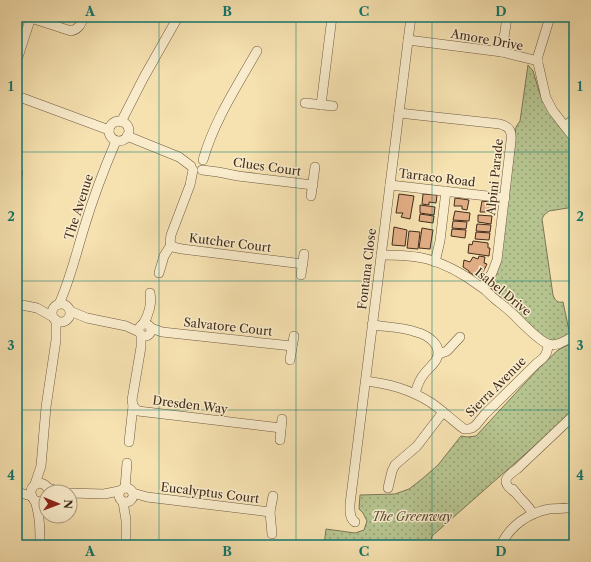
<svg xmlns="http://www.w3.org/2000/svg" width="591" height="562" viewBox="0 0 591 562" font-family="'Libre Caslon Text',serif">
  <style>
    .park { fill: url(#park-dots); stroke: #7c7856 }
    .building { fill: #e0ac84; stroke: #422d1c }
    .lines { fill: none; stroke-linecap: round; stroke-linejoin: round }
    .minor-casing { stroke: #6f5a41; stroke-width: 10 }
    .minor { stroke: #f9eccc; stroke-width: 9 }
    .grid { fill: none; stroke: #0f766e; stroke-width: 1; stroke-opacity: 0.55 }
    .labels { text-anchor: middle; stroke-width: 3; stroke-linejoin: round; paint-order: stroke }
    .street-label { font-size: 12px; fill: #422d1c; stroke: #f9eccc }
    .park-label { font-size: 12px; font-style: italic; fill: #594b33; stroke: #f9eccc }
    .neatline { fill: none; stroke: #0f766e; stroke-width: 1.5 }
    .grid-label { font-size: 13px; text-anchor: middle; font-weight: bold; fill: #0f766e }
  </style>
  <defs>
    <pattern id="park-dots" width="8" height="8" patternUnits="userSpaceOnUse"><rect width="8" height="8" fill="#b6c490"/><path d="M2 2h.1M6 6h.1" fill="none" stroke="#96a075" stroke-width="1.8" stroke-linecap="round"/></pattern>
  </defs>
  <rect width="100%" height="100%" fill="#f6e1b0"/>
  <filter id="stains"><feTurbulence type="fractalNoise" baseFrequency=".005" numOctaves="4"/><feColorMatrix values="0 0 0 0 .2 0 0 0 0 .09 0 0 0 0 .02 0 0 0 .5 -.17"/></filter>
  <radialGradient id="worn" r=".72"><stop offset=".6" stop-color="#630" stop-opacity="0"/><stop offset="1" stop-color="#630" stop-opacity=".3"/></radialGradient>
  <g class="park">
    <path d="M528,65L533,71L540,94L546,107L557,120L574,142V207L549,211L544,215L542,219L553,295C555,301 558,303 563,302L570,335L551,343L535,331L496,293L490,287L500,265L516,127L520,121Z"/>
    <path d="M574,342V411L432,536L430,545H324L326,529L355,533L364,530L367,521L363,513L359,509L360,495L395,494L409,489L422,479L438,465L461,436L467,437L476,436L538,369L558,350Z"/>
  </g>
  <g class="building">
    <path d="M399,194L414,196L410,219L401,217L403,213H396Z"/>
    <path d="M423,194L437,195L436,203L429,202V205L422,204Z"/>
    <path d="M455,198L469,200L467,210L462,209V206H454Z"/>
    <path d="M482,201L495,203L494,210L487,209V212H480Z"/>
    <path d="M420,205L435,207L434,215L420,213Z"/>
    <path d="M455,211L470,213L469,221L453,220Z"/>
    <path d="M420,214L434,216L433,223L419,221Z"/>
    <path d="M478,215L492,216L491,224L478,222Z"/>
    <path d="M453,221L467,222L466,229L452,228Z"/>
    <path d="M477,224L491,225L490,232L476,231Z"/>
    <path d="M394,227L407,230L405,246L392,245Z"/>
    <path d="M422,228L433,230L430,249L419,248Z"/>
    <path d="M452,229L466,230L465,238L451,236Z"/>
    <path d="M409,231L420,232L418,249L407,248Z"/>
    <path d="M476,232L490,233L489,240L475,239Z"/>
    <path d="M473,241L488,243V248H490L489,256L468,253L469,244L472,245Z"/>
    <path d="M479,256L485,257L484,263L487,264L483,272L480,271L478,274H477L475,276L469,272V271L463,267L464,260L470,262L473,257L478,259Z"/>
  </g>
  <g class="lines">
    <g class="minor-casing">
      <g id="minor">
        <path d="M550,17L538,56V63L546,98L553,111L574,138"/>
        <path d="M31,18L71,31C79,29 81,24 84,17"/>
        <path d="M408,40L502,52L538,61"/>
        <path d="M502,52L507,17"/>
        <path d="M17,60L31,17"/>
        <path d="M17,96L109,130"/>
        <path d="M305,103L333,106"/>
        <path d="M321,105L332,17"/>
        <path d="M399,113L500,124C510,127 512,131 511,141L497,260L492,273L482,287"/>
        <circle cx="119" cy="131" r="10"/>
        <path d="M121,122L144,77L178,17"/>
        <path d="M565,126L574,119"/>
        <path d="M127,136L179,157L191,166"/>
        <path d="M203,160C214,121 237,86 257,51"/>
        <path d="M193,170L190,185L171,235L170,242L173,247L182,249L303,264"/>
        <path d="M202,170L218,172L238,176L313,185"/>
        <path d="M17,175L18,173"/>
        <path d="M390,185L505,198"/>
        <path d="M311,196L315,167"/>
        <path d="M381,255C396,255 412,255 427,259C446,264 465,275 481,287C486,290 490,295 495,299C501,304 508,309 514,315C521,322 539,341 548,344C557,347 566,340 574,336"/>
        <path d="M435,262L440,241L446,191"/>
        <path d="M159,273L164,256L171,245"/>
        <path d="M301,275L304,254"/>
        <circle cx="61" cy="313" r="9"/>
        <path d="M17,304L37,308L53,317"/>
        <path d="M59,304C70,280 76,254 84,228C93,198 104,169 116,141"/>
        <path d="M70,311L87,318L126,326L139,332"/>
        <circle cx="145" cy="330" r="6"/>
        <path d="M143,324C149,315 152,303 150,293"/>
        <path d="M372,325C387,327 402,327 416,332C428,335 444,346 436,360C433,365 428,369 424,374C419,380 417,386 415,394"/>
        <path d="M151,328L162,332L292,346"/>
        <path d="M141,335V347L132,400L133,406L138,411L281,428"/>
        <path d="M439,354L447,351L460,337"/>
        <path d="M290,360L294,336"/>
        <path d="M366,381C389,384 409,389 430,402C442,410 452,420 464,429H468L472,428L476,425L485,414L537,363C544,358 548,354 548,344"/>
        <path d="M280,440L282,419"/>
        <path d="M129,442L133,406"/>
        <path d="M35,484L41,466L46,407L56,340V320"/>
        <circle cx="126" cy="495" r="7"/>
        <path d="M48,488L61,492"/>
        <path d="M125,488L127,463"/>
        <path d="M388,488L392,471L395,465L417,446L443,412"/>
        <path d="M513,489C519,499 528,504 533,514"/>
        <path d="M17,492L31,496"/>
        <path d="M70,493L104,494L119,491"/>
        <path d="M133,493L147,497L270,512"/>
        <path d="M516,493C501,483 504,478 517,469L574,415"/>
        <path d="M46,500L40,502L34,500C23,486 45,475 49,492"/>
        <path d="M35,501C40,515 40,530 40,545"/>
        <path d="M123,502L126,520V545"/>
        <path d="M355,522C349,518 350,510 350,504L411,17"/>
        <path d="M272,534L270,512L273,496"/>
        <path d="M501,545C510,526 528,513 549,509C557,508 566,509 574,507"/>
      </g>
    </g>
    <use href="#minor" class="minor"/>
  </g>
  <path class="grid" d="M159,17V545M296,17V545M432,17V545M17,152H574M17,281H574M17,410H574"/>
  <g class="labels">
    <g class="street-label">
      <text transform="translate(487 40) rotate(10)" y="4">Amore Drive</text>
      <text transform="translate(267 167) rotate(8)" y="4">Clues Court</text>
      <text transform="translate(495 177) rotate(-84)" y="4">Alpini Parade</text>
      <text transform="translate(437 178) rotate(7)" y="4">Tarraco Road</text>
      <text transform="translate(79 207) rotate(-72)" y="4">The Avenue</text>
      <text transform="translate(230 243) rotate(7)" y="4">Kutcher Court</text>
      <text transform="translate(367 269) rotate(-83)" y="4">Fontana Close</text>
      <text transform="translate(503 292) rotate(39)" y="4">Isabel Drive</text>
      <text transform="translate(228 327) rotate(6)" y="4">Salvatore Court</text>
      <text transform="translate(496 387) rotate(-45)" y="4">Sierra Avenue</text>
      <text transform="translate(190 405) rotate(7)" y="4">Dresden Way</text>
      <text transform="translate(210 493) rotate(7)" y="4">Eucalyptus Court</text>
    </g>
    <g class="park-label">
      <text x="412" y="521">The Greenway</text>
    </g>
  </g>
  <rect width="591" height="562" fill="none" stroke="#f6e1b0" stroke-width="44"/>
  <g transform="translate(58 504) rotate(91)"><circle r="19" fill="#f9eccc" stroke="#b0a086"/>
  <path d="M0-3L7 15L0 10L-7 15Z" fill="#8f2418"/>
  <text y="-6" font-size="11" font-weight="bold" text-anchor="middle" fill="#422d1c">N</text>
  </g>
  <rect x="22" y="22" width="547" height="518" class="neatline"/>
  <g class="grid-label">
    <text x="90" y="16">A</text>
    <text x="227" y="16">B</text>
    <text x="364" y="16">C</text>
    <text x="501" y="16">D</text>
    <text x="11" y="91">1</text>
    <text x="580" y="91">1</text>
    <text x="11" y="221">2</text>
    <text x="580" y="221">2</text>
    <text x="11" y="350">3</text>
    <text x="580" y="350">3</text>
    <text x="11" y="480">4</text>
    <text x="580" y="480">4</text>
    <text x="90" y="556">A</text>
    <text x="227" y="556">B</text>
    <text x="364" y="556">C</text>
    <text x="501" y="556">D</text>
  </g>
  <rect width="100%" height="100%" filter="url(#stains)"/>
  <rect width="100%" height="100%" fill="url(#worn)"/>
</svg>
